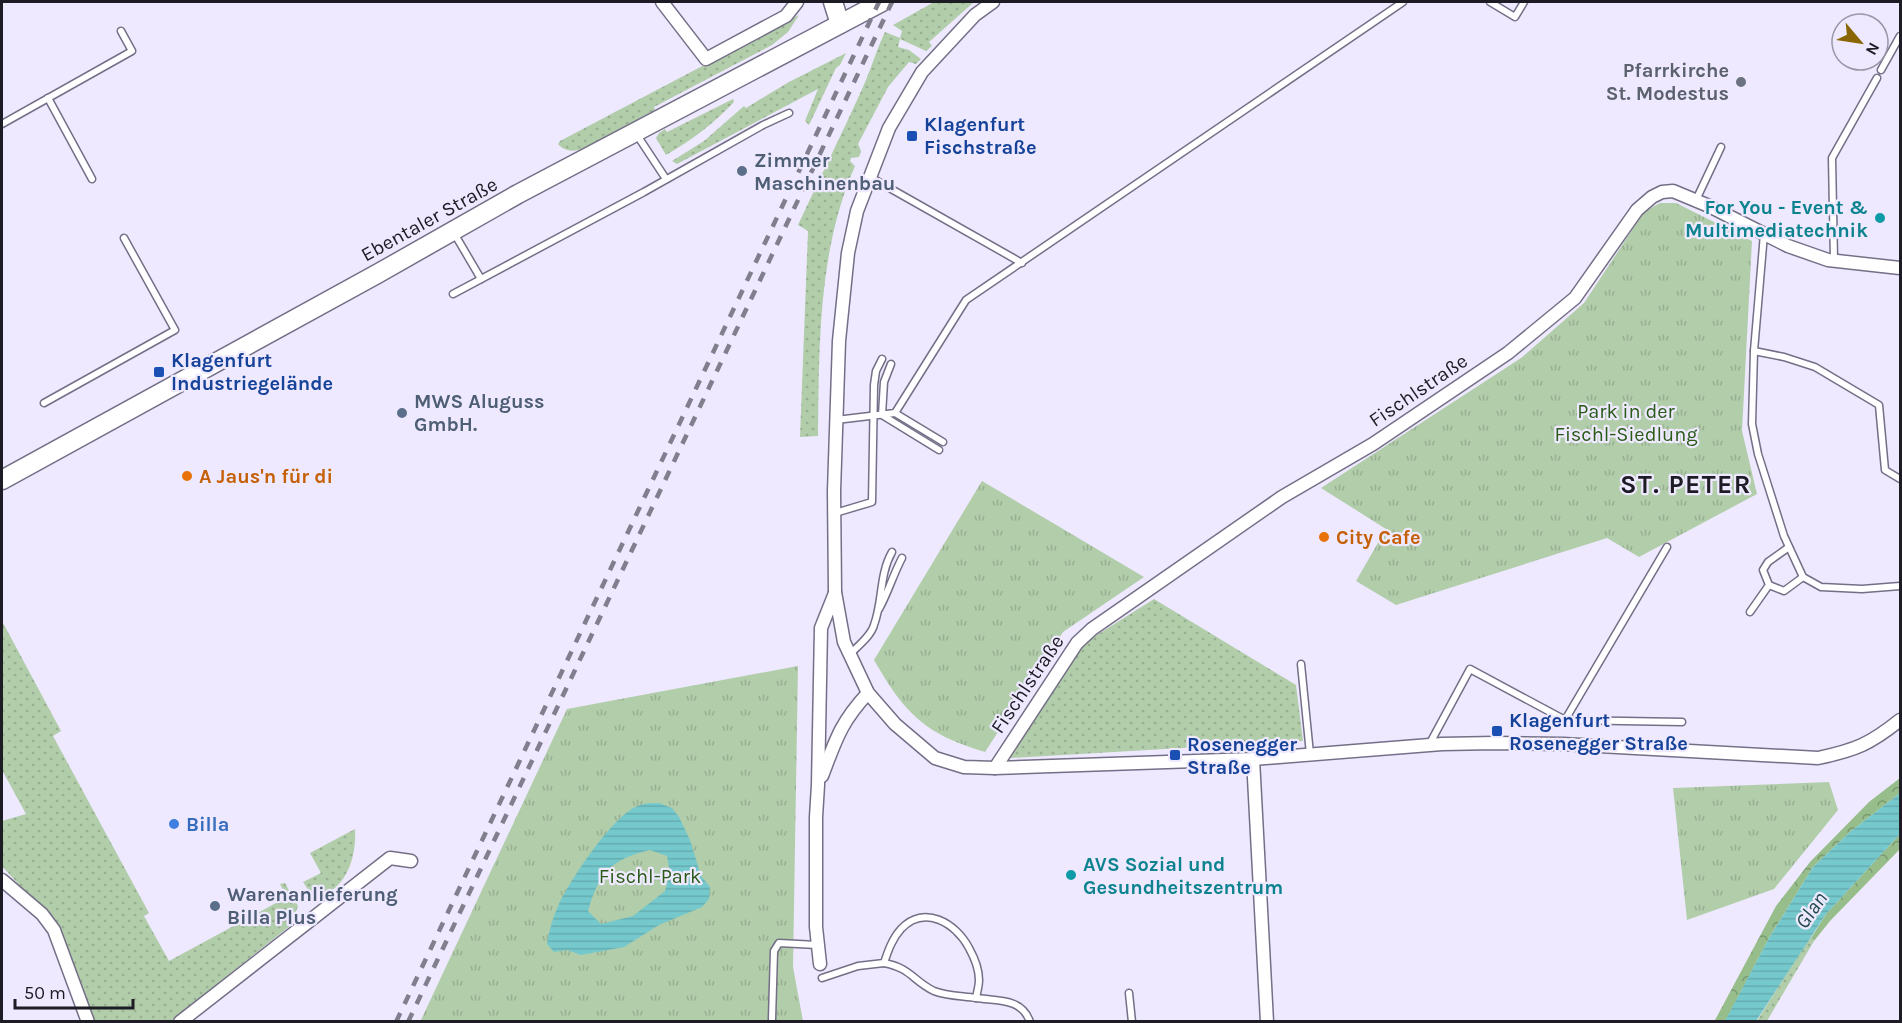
<svg xmlns="http://www.w3.org/2000/svg" width="1902" height="1023" viewBox="0 0 1902 1023" font-family="Karla,sans-serif">
  <style>
    .grass { fill: url(#grass-dots) }
    .forest { fill: url(#forest-crowns) }
    .park { fill: url(#park-tufts) }
    .water { fill: url(#water-rules); fill-rule: evenodd }
    .lines { fill: none; stroke-linecap: round; stroke-linejoin: round }
    .lane-casing { stroke: #746f87; stroke-width: 9 }
    .street-casing { stroke: #746f87; stroke-width: 15 }
    .secondary-casing { stroke: #746f87; stroke-width: 21 }
    .lane { stroke: #fff; stroke-width: 6 }
    .street { stroke: #fff; stroke-width: 12 }
    .secondary { stroke: #fff; stroke-width: 18 }
    .rail { stroke: #817e8d; stroke-width: 4.5; stroke-dasharray: 10 10; stroke-linecap: butt }
    .worship-dot { fill: #6b7280; stroke: #eee9ff; stroke-width: 2 }
    .transit-dot { fill: #1a4fb4; stroke: #eee9ff; stroke-width: 2 }
    .service-dot { fill: #5c6f8a; stroke: #eee9ff; stroke-width: 2 }
    .culture-dot { fill: #0f9aa8; stroke: #eee9ff; stroke-width: 2 }
    .food-dot { fill: #e8710a; stroke: #eee9ff; stroke-width: 2 }
    .shop-dot { fill: #3f7fe0; stroke: #eee9ff; stroke-width: 2 }
    .labels { text-anchor: middle; stroke-width: 4.5; stroke-linejoin: round; paint-order: stroke }
    .worship-label { font-size: 20px; font-weight: bold; fill: #5b616d; stroke: #eee9ff; text-anchor: end }
    .transit-label { font-size: 20px; font-weight: bold; fill: #164399; stroke: #eee9ff; text-anchor: start }
    .service-label { font-size: 20px; font-weight: bold; fill: #4e5e75; stroke: #eee9ff; text-anchor: start }
    .culture-label { font-size: 20px; font-weight: bold; fill: #0d838f; stroke: #eee9ff; text-anchor: end }
    .street-label { font-size: 20px; fill: #1d1b24; stroke: #eee9ff }
    .park-label { font-size: 20px; fill: #295b17; stroke: #eee9ff }
    .food-label { font-size: 20px; font-weight: bold; fill: #c56008; stroke: #eee9ff; text-anchor: start }
    .shop-label { font-size: 20px; font-weight: bold; fill: #366cbe; stroke: #eee9ff; text-anchor: start }
    .water-label { font-size: 21px; font-style: italic; fill: #244c4e; stroke: #eee9ff }
    .district-label { font-size: 26px; font-weight: bold; letter-spacing: 1.5px; fill: #1d1b24; stroke: #eee9ff }
  </style>
  <defs>
    <pattern id="grass-dots" width="8" height="8" patternUnits="userSpaceOnUse" patternTransform="scale(1.5)"><rect width="8" height="8" fill="#b1cdaa"/><path d="M2 2h.1M6 6h.1" fill="none" stroke="#98af92" stroke-width="1.8" stroke-linecap="round"/></pattern>
    <pattern id="forest-crowns" width="20" height="18" patternUnits="userSpaceOnUse" patternTransform="scale(1.5)"><rect width="20" height="18" fill="#96bd8a"/><path d="M2 6a3 3 0 1 1 6 0M12 15a3 3 0 1 1 6 0" fill="none" stroke="#7a9971"/></pattern>
    <pattern id="park-tufts" width="24" height="20" patternUnits="userSpaceOnUse" patternTransform="scale(1.5)"><rect width="24" height="20" fill="#b1cdaa"/><path d="M3 7l-1-3M5 7V3M7 7l1-3M15 17l-1-3M17 17v-4M19 17l1-3" fill="none" stroke="#98af92"/></pattern>
    <pattern id="water-rules" width="6" height="5" patternUnits="userSpaceOnUse" patternTransform="scale(1.5)"><rect width="6" height="5" fill="#75c9cd"/><path d="M0 2.5h6" fill="none" stroke="#65acb0"/></pattern>
  </defs>
  <rect width="100%" height="100%" fill="#eee9ff"/>
  <g class="grass">
    <path d="M934,2H974L929,42L932,46L926,51L900,39L898,47L909,50L921,59L916,64L909,62L888,87L858,144L861,151L859,157L851,158L850,161L855,166C818,250 819,346 818,436L800,437L808,231L798,225C819,179 842,134 863,87C871,69 876,51 885,32L900,38L902,31L893,25Z"/>
    <path d="M799,15L788,32L772,45L654,107L655,110L584,148C575,152 565,152 558,144L560,141Z"/>
    <path d="M846,53L840,65L836,68L809,125L805,121L818,89L677,164L672,161L704,141L744,106L746,108L789,82Z"/>
    <path d="M733,99L734,102C713,124 692,140 666,155L656,138L659,133L665,129L667,132Z"/>
    <path d="M1154,599L1296,685L1303,741L1010,758L1081,645Z"/>
    <path d="M2,621L61,731L53,736L149,913L144,916L169,961L287,897L280,884L285,883L298,906L291,925L171,1021H95L60,930L2,866V821L26,814L2,770Z"/>
    <path d="M355,829C357,858 345,894 313,897L303,882L321,873L310,853Z"/>
    <path d="M1810,937L1814,941L1767,1021L1756,1022Z"/>
  </g>
  <g class="forest">
    <path d="M1900,778V793L1850,832L1813,867L1769,938L1726,1020L1714,1022L1776,906L1810,862L1869,802Z"/>
    <path d="M1900,834V849L1830,921L1814,941L1811,938L1826,914Z"/>
  </g>
  <g class="park">
    <path d="M1660,203H1676L1752,241L1742,431L1757,494L1639,557L1607,538L1396,605L1356,581L1386,529L1321,488L1521,358L1584,303L1644,212Z"/>
    <path d="M982,481L1144,577L1063,632L985,752C925,734 905,714 874,660Z"/>
    <path d="M798,666L793,967L803,1021L420,1022L567,709Z"/>
    <path d="M1829,782L1838,810L1774,889L1687,920L1673,788Z"/>
  </g>
  <g class="water">
    <path d="M1900,793V834L1826,914L1756,1021H1725L1769,938L1813,867L1850,832Z"/>
    <path d="M659,803L672,808L679,817L690,840L701,876L710,887L709,899L702,907L659,925L624,947L581,955L567,950L554,952L547,944C549,930 553,917 559,904C571,879 614,813 640,805C646,803 653,803 659,803ZM650,850L667,856L670,873L665,891L633,916L601,924L588,911C599,873 611,859 650,850Z"/>
  </g>
  <g class="lines">
    <g class="lane-casing">
      <g id="lane">
        <path d="M1490,2L1515,17L1524,2"/>
        <path d="M1881,70L1900,36"/>
        <path d="M48,98L92,179"/>
        <path d="M2,124L132,51L121,31"/>
        <path d="M637,135L666,179"/>
        <path d="M870,177L1022,263"/>
        <path d="M1696,200L1721,147"/>
        <path d="M454,233L481,279"/>
        <path d="M1764,234L1754,351L1752,424L1758,454L1784,536L1803,577L1821,587L1862,589L1900,586"/>
        <path d="M1834,260L1832,158L1877,78"/>
        <path d="M453,294L644,192L763,125L789,113"/>
        <path d="M1754,351L1784,357L1815,367L1879,405L1885,470L1900,479"/>
        <path d="M891,364L884,382L882,415L939,450"/>
        <path d="M44,403L175,330L124,238"/>
        <path d="M895,413L943,442"/>
        <path d="M836,420L895,413L966,300L1403,2"/>
        <path d="M835,513L872,502L874,385L876,371L882,359"/>
        <path d="M1769,585L1784,591L1803,577"/>
        <path d="M879,609C888,593 893,575 902,558"/>
        <path d="M1750,612L1769,585L1763,570L1768,562L1789,547"/>
        <path d="M850,654C858,646 871,636 874,625C883,601 879,575 892,552"/>
        <path d="M1301,664L1310,754"/>
        <path d="M1565,720L1667,547"/>
        <path d="M1429,745L1470,669L1565,720L1682,722"/>
        <path d="M884,963C911,968 913,981 934,991C946,996 963,996 976,998"/>
        <path d="M822,978L858,966L884,963C888,951 892,939 901,929C924,904 956,923 969,948C974,957 979,970 979,980C979,986 977,992 976,998C998,1001 1022,998 1030,1022"/>
        <path d="M1129,993L1132,1022"/>
        <path d="M772,1019L774,951L779,943L817,945"/>
      </g>
    </g>
    <g class="street-casing">
      <g id="street">
        <path d="M662,2L706,59L786,16L797,2"/>
        <path d="M993,2L975,15L922,72L889,128L857,211L848,253L839,341L834,491L835,592L844,642L868,693L895,724L935,758L964,767L995,768L1253,759L1442,744L1495,743L1563,744L1818,758C1856,750 1870,744 1900,720"/>
        <path d="M1253,759L1267,1022"/>
        <path d="M995,768L1077,643L1092,629L1282,497L1373,444L1508,353L1575,298L1637,210L1652,197L1662,192L1673,191L1709,206L1788,246L1828,260L1900,268"/>
        <path d="M822,776C836,739 841,722 868,693"/>
        <path d="M2,880L42,914L54,930L88,1022"/>
        <path d="M820,964L816,927V817L818,785L821,628L835,593"/>
        <path d="M180,1022L390,858L411,861"/>
      </g>
    </g>
    <g class="secondary-casing">
      <g id="secondary">
        <path d="M833,2L840,24"/>
        <path d="M2,480L377,274L518,194L882,2"/>
      </g>
    </g>
    <use href="#lane" class="lane"/>
    <use href="#street" class="street"/>
    <use href="#secondary" class="secondary"/>
    <g class="rail">
      <path d="M396,1022L879,2"/>
      <path d="M408,1022L892,2"/>
    </g>
  </g>
  <circle class="worship-dot" cx="1741" cy="82" r="6"/>
  <g class="transit-dot">
    <rect x="906" y="130" width="12" height="12" rx="3"/>
    <rect x="153" y="366" width="12" height="12" rx="3"/>
    <rect x="1491" y="725" width="12" height="12" rx="3"/>
    <rect x="1169" y="749" width="12" height="12" rx="3"/>
  </g>
  <g class="service-dot">
    <circle cx="742" cy="171" r="6"/>
    <circle cx="402" cy="413" r="6"/>
    <circle cx="215" cy="906" r="6"/>
  </g>
  <g class="culture-dot">
    <circle cx="1880" cy="218" r="6"/>
    <circle cx="1071" cy="875" r="6"/>
  </g>
  <g class="food-dot">
    <circle cx="187" cy="476" r="6"/>
    <circle cx="1324" cy="537" r="6"/>
  </g>
  <circle class="shop-dot" cx="174" cy="824" r="6"/>
  <g class="labels">
    <g class="worship-label">
      <text x="1729" y="77">Pfarrkirche<tspan x="1729" dy="23">St. Modestus</tspan></text>
    </g>
    <g class="transit-label">
      <text x="924" y="131">Klagenfurt<tspan x="924" dy="23">Fischstraße</tspan></text>
      <text x="171" y="367">Klagenfurt<tspan x="171" dy="23">Industriegelände</tspan></text>
      <text x="1509" y="727">Klagenfurt<tspan x="1509" dy="23">Rosenegger Straße</tspan></text>
      <text x="1187" y="751">Rosenegger<tspan x="1187" dy="23">Straße</tspan></text>
    </g>
    <g class="service-label">
      <text x="754" y="167">Zimmer<tspan x="754" dy="23">Maschinenbau</tspan></text>
      <text x="414" y="408">MWS Aluguss<tspan x="414" dy="23">GmbH.</tspan></text>
      <text x="227" y="901">Warenanlieferung<tspan x="227" dy="23">Billa Plus</tspan></text>
    </g>
    <g class="culture-label">
      <text x="1868" y="214">For You - Event &amp;<tspan x="1868" dy="23">Multimediatechnik</tspan></text>
      <text x="1083" y="871" text-anchor="start">AVS Sozial und<tspan x="1083" dy="23">Gesundheitszentrum</tspan></text>
    </g>
    <g class="street-label">
      <text transform="translate(429 219) rotate(-29)" y="7">Ebentaler Straße</text>
      <text transform="translate(1418 390) rotate(-34)" y="7">Fischlstraße</text>
      <text transform="translate(1027 684) rotate(-56)" y="7">Fischlstraße</text>
    </g>
    <g class="park-label">
      <text x="1626" y="418">Park in der<tspan x="1626" dy="23">Fischl-Siedlung</tspan></text>
      <text x="650" y="883">Fischl-Park</text>
    </g>
    <g class="food-label">
      <text x="199" y="483">A Jaus'n für di</text>
      <text x="1336" y="544">City Cafe</text>
    </g>
    <g class="shop-label">
      <text x="186" y="831">Billa</text>
    </g>
    <g class="water-label">
      <text transform="translate(1811 910) rotate(-55)" y="7">Glan</text>
    </g>
    <g class="district-label">
      <text x="1686" y="493">ST. PETER</text>
    </g>
  </g>
  <rect width="1902" height="1023" fill="none" stroke="#1d1b24" stroke-width="6"/>
  <g transform="translate(1860 42) rotate(119)"><circle r="28" fill="#eee9ff" stroke="#9a97a7" stroke-width="1.5"/>
  <path d="M0-4.5L10 22L0 15L-10 22Z" fill="#896603"/>
  <text y="-9" font-size="16" font-weight="bold" text-anchor="middle" fill="#1d1b24">N</text>
  </g>
  <path d="M15 999v9h118v-9" fill="none" stroke="#1d1b24" stroke-width="3"/>
  <text x="24" y="999" font-size="18" fill="#1d1b24" stroke="#eee9ff" stroke-width="4.5" paint-order="stroke">50 m</text>
</svg>
